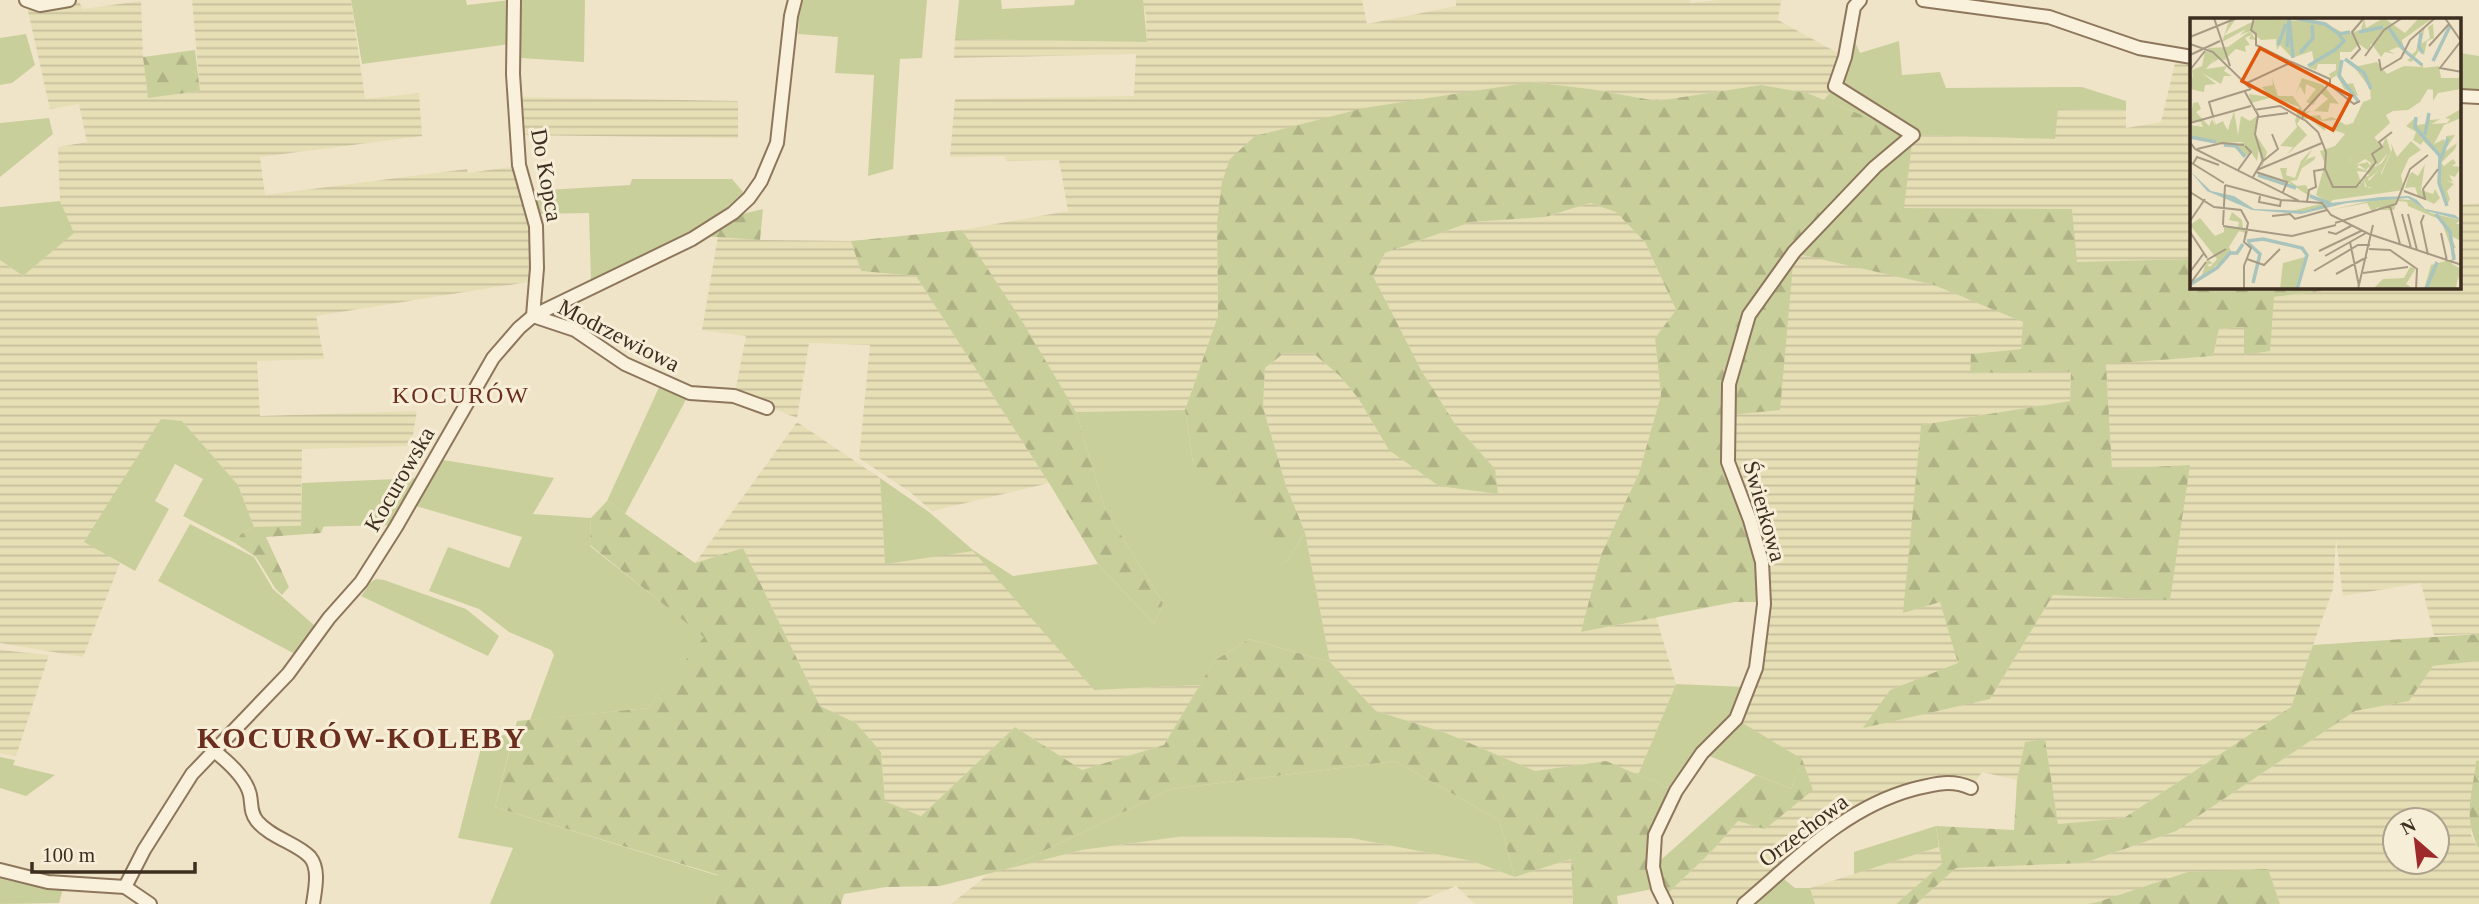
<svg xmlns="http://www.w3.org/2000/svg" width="2479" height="904" viewBox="0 0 2479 904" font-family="Georgia,serif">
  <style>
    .farmland { fill: url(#farmland-rules); fill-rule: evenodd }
    .green { fill: #c9cf9b }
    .forest { fill: url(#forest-firs) }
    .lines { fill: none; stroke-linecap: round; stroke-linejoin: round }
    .street-casing { stroke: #8d765c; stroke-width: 16 }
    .street { stroke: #faf1dc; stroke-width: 12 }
    .labels { text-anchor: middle; stroke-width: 6; stroke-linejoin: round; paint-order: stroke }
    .street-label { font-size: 23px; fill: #3d2e20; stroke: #f7eed8 }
    .neighbourhood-label { font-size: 24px; letter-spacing: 2px; fill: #6b2e1e; stroke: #f7eed8 }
    .district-label { font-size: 30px; font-weight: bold; letter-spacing: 2px; fill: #6b2e1e; stroke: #f7eed8 }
    .inset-river { fill: none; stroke: #a9c4bc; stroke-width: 3.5 }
    .inset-road { fill: none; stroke: #a89b85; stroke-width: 2 }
    .view { fill: #df570d; fill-opacity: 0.15; stroke: #df570d; stroke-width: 3.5 }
    .inset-edge { fill: none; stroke: #3d2e20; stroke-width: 3.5 }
  </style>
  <defs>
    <pattern id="farmland-rules" width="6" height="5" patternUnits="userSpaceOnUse" patternTransform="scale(1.75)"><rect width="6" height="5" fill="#e6deb5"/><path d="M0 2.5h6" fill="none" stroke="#c6bf9b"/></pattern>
    <pattern id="forest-firs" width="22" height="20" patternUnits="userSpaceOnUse" patternTransform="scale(1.75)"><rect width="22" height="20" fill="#c9cf9b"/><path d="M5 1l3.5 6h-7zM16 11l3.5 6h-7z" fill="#aeb285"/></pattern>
  </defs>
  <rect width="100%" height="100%" fill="#f0e4c8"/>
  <g class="farmland">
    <path d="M192,0H351L365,99L419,93L422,136L260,157L265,195L467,169L468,173L516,166L533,226L534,281L316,316L324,359L257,361L260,416L417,411L411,446L302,449L301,527H254L238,485L182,421L84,541L120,563L83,657L0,643V260L23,276L73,233L60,201L58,147L87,142L79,104L50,109L28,11L30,8L79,2L83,9L141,1L143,57L148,98L200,91Z"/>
    <path d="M1140,0H1362L1367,24L1456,6V0H1690V3L1718,0H1781L1778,20L1845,57L1835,86L1824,100L1807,93L1761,85L1657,101L1590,89L1532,82L1217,223L1218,316L1185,410L1076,412L962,230L1068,211L1059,160L1007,161L1004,156L950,157L955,99L1134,96L1136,54L954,58L955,39L1147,42L1146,14Z"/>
    <path d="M2177,55H2192V259L2076,263L2072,210L1903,208L1913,135L2054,139L2057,109L2126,110V128L2161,122Z"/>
    <path d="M519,97L738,101V138L521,135Z"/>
    <path d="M1590,203L1617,212L1645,242L1676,310L1655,338L1661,395L1639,473L1601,555L1582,632L1656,617L1676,684L1638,775L1606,761L1535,771L1446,733L1376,711L1330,662L1305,532L1286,486L1263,407L1265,368L1284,353H1313L1340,376L1358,398L1389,450L1495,469L1455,424L1421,370L1373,276L1385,253L1471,222L1545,217Z"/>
    <path d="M2479,203V634L2434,635L2421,583L2343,596L2336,539L2333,589L2291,707L2124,818L2058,824L2045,740L2025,742L2017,780L1982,772L1971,788L1948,782L1850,817L1744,904H1666L1663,898L1713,850L1738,821L1812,790L1736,719L1749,688L1764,604L1728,462V415L1794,252L1934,285L2024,322L2021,349L1971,354L1970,373L2071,370L2070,401L1921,425L1904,613L1940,601L1959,664L1890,690L1990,699L2053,595L2189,465L2112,470L2106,363L2213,356L2219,329L2245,327L2244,355L2274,297L2321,291L2322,287H2460V205Z"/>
    <path d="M718,236L760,240L851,241L861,271L916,276L1049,483L932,511L910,492L859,458L870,345L809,343L797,418L735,393L746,336L702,330Z"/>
    <path d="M797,422L880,478L885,563L973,550L1094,690L1200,685L1164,745L1082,770L1015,727L921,816L885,801L881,752L856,723L820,706L743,548L695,563Z"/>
    <path d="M0,650L49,655L16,756L0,753Z"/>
    <path d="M2479,661V760L2476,761L2471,835L2479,849V904H2280L2268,870L2087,904H1916L1956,868L2084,863L2176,831L2355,711L2409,701L2433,666ZM2395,820H2437V862H2395Z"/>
    <path d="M1185,836L1351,838L1472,861L1515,877L1571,859L1573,904H1475L1456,886L1417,902L1418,904H951L990,873L1082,850Z"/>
    <path d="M1939,847L1943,864L1896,904H1815L1810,888Z"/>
  </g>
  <g class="green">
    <path d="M351,0H466L467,5L511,0L510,44L362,64Z"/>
    <path d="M518,0H585L584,62L520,58Z"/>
    <path d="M803,0H927L922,58L900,59L893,169L868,176L874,75L835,73L838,37L798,34L799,17Z"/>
    <path d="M959,0H1001L1002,9L1074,5L1075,0H1143L1147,42L955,39Z"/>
    <path d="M1849,28L1860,53L1899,41L1902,75L1940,72L1946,88L2082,87L2126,101V110L2058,109L2055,139L1913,135L1824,100L1835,86Z"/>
    <path d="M26,34L35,65L12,83L0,85V38Z"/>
    <path d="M2460,53L2479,56V97L2460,96Z"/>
    <path d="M49,118L53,134L0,177V123Z"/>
    <path d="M632,179H732L744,193C700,234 644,254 591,282L589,213L536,214L530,191L630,185Z"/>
    <path d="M60,201L74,233L23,276L0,260V207Z"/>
    <path d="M661,383L689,394L625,514L607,501Z"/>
    <path d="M1185,410L1193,463L1287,561L1305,532L1330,662L1249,639L1214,661L1200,685L1094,690L973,551L885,564L880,478L929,512L973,550L1013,576L1098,564L1154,624L1163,603L1105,509L1076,412Z"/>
    <path d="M161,419L182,421L238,485L254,527L241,534L235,543L183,516L203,479L175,464L155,501L169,509L135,571L84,542Z"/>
    <path d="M443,460L554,478L533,514L591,518L590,546L705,637L648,708L530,720L554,655L551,650L509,632L479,609L429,591L448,547L509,568L522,537L416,506Z"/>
    <path d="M421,478L394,525L301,527L302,483Z"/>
    <path d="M190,524L254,557L273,589L315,626L316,629L295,654L158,581Z"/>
    <path d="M376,579L384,580L466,609L499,636L488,656L361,596L371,582Z"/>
    <path d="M1676,684L1747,687L1736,719L1802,759L1791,789L1702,753L1676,791L1638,775Z"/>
    <path d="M513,735L495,807L719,876L716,904H490L513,848L458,838L484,736Z"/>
    <path d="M0,757L15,760L13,765L55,775L26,796L0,788Z"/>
    <path d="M1395,761L1499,820L1515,877L1472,861L1351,838L1185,836L1082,850L1007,869L1171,789Z"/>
    <path d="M1936,826L1939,847L1854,874V852Z"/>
    <path d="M0,875L63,889L59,903L0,904Z"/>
    <path d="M1779,875L1795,888H1810L1815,904H1749Z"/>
  </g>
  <g class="forest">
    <path d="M195,50L200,91L148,98L143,57Z"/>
    <path d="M1532,82L1590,89L1657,101L1761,85L1807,93L1877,121L1909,137L1913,135L1904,208L2072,209L2077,262L2192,259V287H2322L2321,291L2274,297L2270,351L2244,355V327L2219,329L2213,356L2106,364L2112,469L2190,465L2170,600L2053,595L1990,699L1863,728L1890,690L1958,663L1940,602L1903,613L1921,425L2070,401L2071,371L1970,373L1971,354L2021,349L2023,322L1934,285L1794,253L1780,410L1729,415L1728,462L1763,563L1760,602H1735L1581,632L1601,555L1639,473L1661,395L1655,338L1676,310L1645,242L1616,212L1590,203L1545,217L1471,222L1385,253L1373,276L1421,370L1455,424L1495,469L1498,494L1439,486L1389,450L1358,398L1340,376L1313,353H1284L1265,368L1263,407L1286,486L1305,532L1287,561L1260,544L1193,463L1185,410L1218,316L1217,223L1222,182L1230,159L1255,136L1364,108Z"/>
    <path d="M763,209L760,240L703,236L738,215Z"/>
    <path d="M962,230L1022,321L1076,412L1105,509L1163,603L1154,624L1098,564L1049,483L916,276L861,271L851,241Z"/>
    <path d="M607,501L695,563L743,548L820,706L856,723L881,752L885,801L921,816L1015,727L1082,770L1164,745L1214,661L1249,639L1330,662L1376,711L1446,733L1535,771L1606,761L1676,791L1655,835L1653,867L1756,775L1791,789L1802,759L1813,790L1765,829L1738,821L1713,850L1663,898L1658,888L1617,896L1618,904H1573L1571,859L1515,877L1499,820L1395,761L1171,789L1007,869L940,886L886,887L844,894L841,904H716L718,875L495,807L517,721L648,708L704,637L590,545L591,518Z"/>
    <path d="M324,525L321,533L266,537L289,587L282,595L275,588L256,557L235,543L241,534L254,527Z"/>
    <path d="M2479,634V661L2433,666L2409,701L2355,711L2176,831L2084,863L1956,868L1916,904H1896L1942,864L1936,826L2014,830L2017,780L2025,742L2045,739L2058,824L2124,818L2291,707L2313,645Z"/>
    <path d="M2479,760V849C2462,817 2473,794 2476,761Z"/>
    <path d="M2268,869L2280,904H2087L2098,902L2188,872Z"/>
  </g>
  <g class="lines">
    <g class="street-casing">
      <g id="street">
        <path d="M26,0L40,5L69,0"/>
        <path d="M514,0L513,74L519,165L536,226L537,268L533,316"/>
        <path d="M1923,0L2049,17L2139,48L2192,57"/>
        <path d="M2460,96L2479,97"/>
        <path d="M533,316L575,330L625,364L690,393L734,396L767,408"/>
        <path d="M213,750C227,761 246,777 250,795C252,805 250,812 257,821C271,838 297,843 310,857C320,869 315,890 313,904"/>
        <path d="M0,870L48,882L125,887L150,904"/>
        <path d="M125,887L144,850L192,774L288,674L329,618L361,582L396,527L493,358L519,328L533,316L692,239L733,213L749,198L761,181L777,143L791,16L795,0"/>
        <path d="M1666,904L1658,888L1653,867L1655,835L1676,791L1702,753L1736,719L1756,668L1764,604L1762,562L1750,520L1728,462L1729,384L1749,315L1794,252L1875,167L1913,135L1835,86L1845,57L1854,7L1860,0"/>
        <path d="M1744,904C1797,859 1844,808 1914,789C1934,784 1951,779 1971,788"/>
      </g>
    </g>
    <use href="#street" class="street"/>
  </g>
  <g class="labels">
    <g class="street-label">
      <text transform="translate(547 175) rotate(80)" y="8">Do Kopca</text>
      <text transform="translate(619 335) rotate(27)" y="8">Modrzewiowa</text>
      <text transform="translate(399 479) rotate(-60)" y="8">Kocurowska</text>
      <text transform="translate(1765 511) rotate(74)" y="8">Świerkowa</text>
      <text transform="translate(1803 830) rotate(-37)" y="8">Orzechowa</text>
    </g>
    <g class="neighbourhood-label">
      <text x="461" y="403">KOCURÓW</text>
    </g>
    <g class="district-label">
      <text x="362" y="748">KOCURÓW-KOLEBY</text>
    </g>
  </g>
  <g transform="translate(2190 18)">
    <rect width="271" height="271" fill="#f0e4c8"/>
    <path d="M60,13L66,22L59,21L61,17L55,20L60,27L55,28L56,34L46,31L35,41L41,43L29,41L19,47L24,42L18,30L38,29ZM8,84L11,91L6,94L19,108L22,101L25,107L33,103L38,114L41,101L46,119L53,114L52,98L59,106L69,99L64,114L77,134L72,150L69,131L67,143L60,129L61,134L56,138L46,127L54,124L0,119V107L13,109L11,104L0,103L3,85ZM184,119L192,128L196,119L201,134L190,157L189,150L198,135L186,149L187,144L183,146L187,154L178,161L182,168L177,170L173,159L179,158L177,154L167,153L172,167L159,162L166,149L178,153L181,145L175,141L164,148L159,143ZM42,194L52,202L53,210L59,211L56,220V215L49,213L39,229L42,235L11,260L17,241L23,245L17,247L20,249L27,241L0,207L10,200L25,218L34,214V208L48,209L49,204L39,202ZM115,239L105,271H90L93,245Z" fill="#c9cf9b"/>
    <path d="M40,0L45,2L34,18L70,0L134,5L156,16L171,12L174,0L176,10L194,0L215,15L228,1L243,0L212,22L214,32L207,29L199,33L205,36L195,34L191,39L181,25L179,33L169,26L161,34H150V55L157,66L163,65L168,78L154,71L147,57L141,61L139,56L146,52V46H128L126,52L119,50L124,45L122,33L102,40L90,27L87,32L86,21L71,22L60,13L50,17L56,11L32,24ZM243,6L244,20L237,23L234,37L229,33L224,40L233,46V50L249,48L251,60H271V71L248,75L243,83V72L238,71L230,84L218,92L203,93L196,97L200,105L159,143L164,147L178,144L180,148L176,152L169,147L160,162H169V168L174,161L175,169L181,170L177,165L187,154L183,146L186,149L196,142L189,150L191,157L202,132L201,125L207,139L221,123L231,132L219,140L211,157L214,172L143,182L135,188L114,193H102L138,184L126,177L135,146L130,133L145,128L155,116L144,112L150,104L146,102L134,103L122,101L136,106L135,113L119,101H110L107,106L117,117L96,138L103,129L90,128L107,109L105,103L109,89L83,79L61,85L59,76L79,79L72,69L83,67L82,60L88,78H103L114,94L121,93L110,99L130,97L132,102L142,99L156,107L163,105L173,84L181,81L180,70L164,49L187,44L197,56L214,48L232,49L224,41L221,44L217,42L222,39L218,37L216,33L221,37L226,33L230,14L235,9L231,26L240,20L238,9ZM15,33L23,34L25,40L16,51L37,48L34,53L42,58H34L31,66L12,55L26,66L15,67L14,74L0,71V57L3,60L2,52L12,48ZM112,60L133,67L149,86L140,85L138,94L124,93L138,81L131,75L123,87L116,84L126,71L116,66L115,77L110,68L106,76ZM271,91V100L254,107L244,126L254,121L256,126V118L265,117L253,135L267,125L265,131L251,145L254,148L263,141L266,145L262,148L271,149L265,159L259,157L263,164L256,162L264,166L257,173L260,181L257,187L249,166V138L233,123L231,127L223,122L226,114L216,108L226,99L227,107L235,106L238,94L240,102L250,101L242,106L257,105L260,101L255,100ZM44,93L48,117L51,98L60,103L67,98L61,121L66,128L67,143L54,124L33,125L46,127L55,139L44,129L0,119L9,106L6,114L27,115L23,98L28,113L33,106L38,112ZM123,130L112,148L117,141L126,138L124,142L112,150L107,162L100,163L107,168L116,167L121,179H127L124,181L93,161L90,150H97L96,157L105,160L111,143ZM235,146L231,172L243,176L245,171L250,180L244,186L228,178L225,169L215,170L219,157L222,154L228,158ZM193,180L221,182L241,195L270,202L266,206H271V223L261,218L266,230H261L251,202L218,188L217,184L207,183L204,192H192L188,189L192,186L182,194L177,185L140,192ZM263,232L266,238L262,246L271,251V271L268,258L266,271H234L241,247L263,241ZM220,249L224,250L225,252L216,266L221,269L213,271H173H183L193,261L214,260Z" fill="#c9cf9b"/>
    <path d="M0,153L21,173L44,178L64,191L114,193L141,185L191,179L219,178L227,182L235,191L265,197L271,202L237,193L218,180L157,185L111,196L62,192L17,173Z" fill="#a9c4bc"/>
    <path class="inset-river" d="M103,0L135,6L149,16L160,14M99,1L103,40M199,10L214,32M169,14L193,9M231,15L229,29L233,35M88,27L96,6M97,29L99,2M215,33L232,47M110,35L123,20L122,7M155,41L174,55L181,71M152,42L149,58L168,83M243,43L260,8M118,48L146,31L154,23L149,17M226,99L225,109L250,138L249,165L257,188M235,117L239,95M0,119L26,124M34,127L46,128L55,139M251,141L258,120M68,157L106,170M120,178L141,186M246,196L260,214L264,242M57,223L73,221L112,230L117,237L107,271M58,225L70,236L63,265M1,266L27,250L40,235H47L53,226M236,271L247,244"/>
    <path class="inset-road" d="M24,0L40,48M64,0L61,12L66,16V27L101,44M255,0L271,23L250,50L272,54M0,19L47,0M0,26L23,34L61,71M239,28L259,6M0,37L30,23M175,38L194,12L212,0M161,41L170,31L162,14L174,0M189,41L191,52L211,40L220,22L245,0M0,52L15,33M57,65L102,44L140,61V67L164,86L170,83M55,74L68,97L65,116L73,142L63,159M64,92L90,88L116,103L128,114L136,134L135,151M23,98L19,84L61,71M68,99L98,95M112,102L114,93L139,66M0,105L61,88M0,124L5,131L109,183M7,131L32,125L54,127M73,143L88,131L82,116M0,144L34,165M3,146L7,139L29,147M135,151L143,169H166L186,144L182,136L192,129L189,124L202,114M48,152L61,134L55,128M67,152L132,125M66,154L97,164L93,174M35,167L91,182L132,185L141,197L179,216L272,247M214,173L235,181L233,171L248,151M0,174L24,189L51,192L58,205L54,224L61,230L54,248V271M70,178L69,184L90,188L91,182M117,184L119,172L126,169L124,153L135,151M200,188L210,226M212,196L221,230M218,196L227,232M234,197L231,204L238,237M82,198L100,196L105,201L137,192M0,203L15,181M145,205L206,186L220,151L238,137M33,207L35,167M33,208L102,218L146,207M0,214L17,240M138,214L146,216L161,208M251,215L257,243M160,224L169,268M179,231L200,232L227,251L226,271M129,233L171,213M135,238L176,215M57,241L74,247L90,231M17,242L36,231M124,253L168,227H180M0,254L14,235M173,255L218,249M146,256L177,239M0,266L16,244M168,271L183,207"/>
    <path class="view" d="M70,30L161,78L143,112L52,63Z"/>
    <rect width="271" height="271" class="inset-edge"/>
  </g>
  <g transform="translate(2416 841) rotate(332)"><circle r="33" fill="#f7eed8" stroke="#ada18e" stroke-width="2"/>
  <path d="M0-5L12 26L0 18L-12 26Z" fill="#9e2a2b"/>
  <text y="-10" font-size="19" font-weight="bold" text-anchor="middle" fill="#3d2e20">N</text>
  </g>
  <path d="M32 862v10h163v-10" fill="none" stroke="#3d2e20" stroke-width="3.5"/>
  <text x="42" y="862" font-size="21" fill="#3d2e20" stroke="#f7eed8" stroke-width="5" paint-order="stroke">100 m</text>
</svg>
